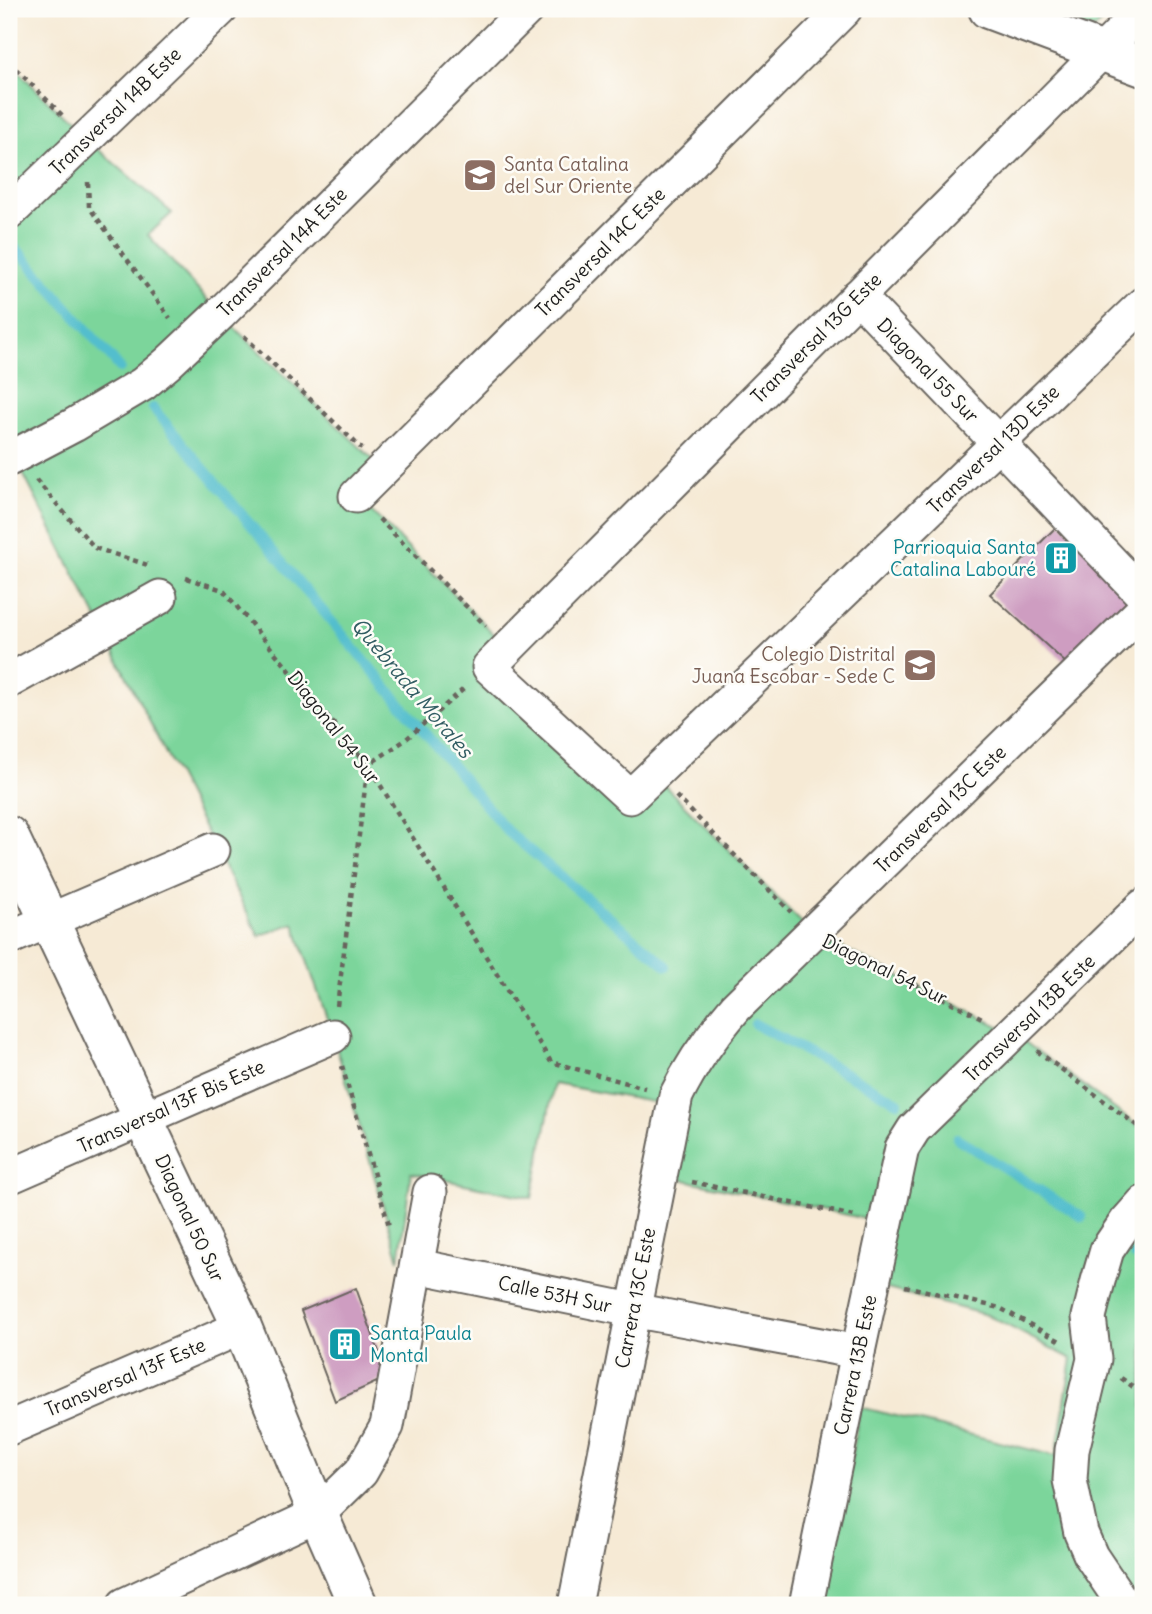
<svg xmlns="http://www.w3.org/2000/svg" width="1152" height="1614" viewBox="0 0 1152 1614" font-family="Delius,sans-serif">
  <style>
    .green { fill: #7cd59b; stroke: #4c785c; stroke-width: 2 }
    .lines { fill: none; stroke-linecap: round; stroke-linejoin: round }
    .stream { stroke: #52becd; stroke-width: 10 }
    .building { fill: #ce9dc1 }
    .street-casing { stroke: #68645d; stroke-width: 37 }
    .secondary-casing { stroke: #68645d; stroke-width: 42 }
    .path { stroke: #68645d; stroke-width: 4.5; stroke-dasharray: 5 5; stroke-linecap: butt }
    .street { stroke: #fff; stroke-width: 33 }
    .secondary { stroke: #fff; stroke-width: 38 }
    .labels { text-anchor: middle; stroke-width: 5; stroke-linejoin: round; paint-order: stroke }
    .street-label { font-size: 19px; fill: #1c1c1c; stroke: #fdfcf7 }
    .education-label { font-size: 19px; fill: #785e54; stroke: #fdfcf7; text-anchor: start }
    .culture-label { font-size: 19px; fill: #0d838f; stroke: #fdfcf7; text-anchor: end }
    .water-label { font-size: 21px; font-style: italic; fill: #325d63; stroke: #fdfcf7 }
  </style>
  <rect width="100%" height="100%" fill="#fdfcf7"/>
  <filter id="ink" filterUnits="userSpaceOnUse"><feTurbulence type="fractalNoise" baseFrequency=".0143" numOctaves="2"/><feDisplacementMap in="SourceGraphic" scale="14" xChannelSelector="R" yChannelSelector="G"/><feConvolveMatrix kernelMatrix="1 2 1 2 8 2 1 2 1" color-interpolation-filters="sRGB"/></filter>
  <filter id="wash" filterUnits="userSpaceOnUse"><feTurbulence type="fractalNoise" baseFrequency=".00686" numOctaves="4" result="noise"/><feDisplacementMap in="SourceGraphic" scale="28" xChannelSelector="R" yChannelSelector="G"/><feGaussianBlur stdDeviation="1.57" result="paint"/><feColorMatrix in="noise" values="0 0 0 0 0 0 0 0 0 0 0 0 0 0 0 0 0 1.4 0 .05"/><feComposite in="paint" operator="in"/></filter>
  <g filter="url(#wash)">
    <rect width="100%" height="100%" fill="#f6ead5"/>
    <g class="green">
      <path d="M1031,9H1114L1094,30Z"/>
      <path d="M9,62L86,139L172,213L148,235L220,314L383,469L356,496L508,648L489,667L629,797L653,774L812,933L1013,1033L1143,1130V1605H825L860,1407L1056,1456L1072,1359L987,1315L872,1285L885,1223L675,1178L685,1108L554,1084L532,1198L411,1173L399,1260L333,1036L294,923L259,936L9,446Z"/>
    </g>
    <g class="lines">
      <g class="stream">
        <path d="M16,248L120,368"/>
        <path d="M153,408L507,831L667,966"/>
        <path d="M755,1024L898,1102"/>
        <path d="M957,1138L1082,1217"/>
        <path d="M1135,1255L1143,1261"/>
      </g>
    </g>
    <g id="blocks">
      <g class="building">
        <path d="M1061,522L1139,599L1068,665L990,594Z"/>
        <path d="M356,1288L388,1377L335,1401L301,1311Z"/>
      </g>
    </g>
  </g>
  <g filter="url(#ink)">
    <use href="#blocks" fill-opacity="0" stroke="#68645d" stroke-width="2"/>
    <g class="lines">
      <g class="street-casing">
        <g id="street">
          <path d="M1143,10L489,667L630,797L1143,304"/>
          <path d="M9,213L221,9"/>
          <path d="M858,296L1143,595"/>
          <path d="M9,459L74,425L143,384L168,363L220,314L527,9"/>
          <path d="M356,496L845,9"/>
          <path d="M9,681L160,597"/>
          <path d="M9,938L213,850"/>
          <path d="M9,1177L333,1036"/>
          <path d="M417,1266L632,1310L858,1352"/>
          <path d="M9,1428L242,1327"/>
          <path d="M124,1605L318,1514L361,1472L387,1426L430,1192"/>
          <path d="M575,1605L676,1096C692,1063 712,1035 736,1007L1143,610"/>
          <path d="M806,1605L858,1352L902,1148L914,1129L1143,906"/>
          <path d="M1124,1605L1091,1556L1081,1533L1070,1480L1072,1450L1094,1359L1089,1317L1098,1281L1107,1250L1126,1222L1143,1203"/>
        </g>
      </g>
      <g class="secondary-casing">
        <g id="secondary">
          <path d="M988,9L1143,67"/>
          <path d="M9,836L242,1327L318,1514L358,1605"/>
        </g>
      </g>
      <g class="path">
        <path d="M9,62L63,116"/>
        <path d="M88,182L89,207L170,318"/>
        <path d="M244,336L362,449"/>
        <path d="M36,480L95,548L151,566"/>
        <path d="M379,519L486,626"/>
        <path d="M186,578L223,590L368,765L551,1062L645,1088"/>
        <path d="M676,796L791,912"/>
        <path d="M843,948L982,1018"/>
        <path d="M337,1006L368,765L404,741L467,686"/>
        <path d="M1037,1051L1143,1130"/>
        <path d="M342,1066L390,1229"/>
        <path d="M692,1182L854,1216"/>
        <path d="M905,1286L1000,1308L1060,1341"/>
        <path d="M1121,1378L1143,1394"/>
      </g>
      <use href="#street" class="street"/>
      <use href="#secondary" class="secondary"/>
    </g>
  </g>
  <defs>
    <g id="school-square" transform="scale(1.75)"><rect x="-9" y="-9" width="18" height="18" rx="4" fill="#8d6e63" stroke="#fdfcf7"/><path d="M0-5L7-2L0 1L-7-2ZM-4 1L0 2.5L4 1V4Q0 6-4 4Z" fill="#fff"/></g>
    <g id="building-square" transform="scale(1.75)"><rect x="-9" y="-9" width="18" height="18" rx="4" fill="#0f9aa8" stroke="#fdfcf7"/><path d="M-4-6H4V6H1V3H-1V6H-4ZM-2.5-4.3h1.7v1.8h-1.7ZM.8-4.3h1.7v1.8H.8ZM-2.5-1h1.7V.8h-1.7ZM.8-1h1.7V.8H.8Z" fill="#fff"/></g>
  </defs>
  <g fill-rule="evenodd">
    <use href="#school-square" x="480" y="175"/>
    <use href="#building-square" x="1061" y="558"/>
    <use href="#school-square" x="920" y="665"/>
    <use href="#building-square" x="345" y="1344"/>
  </g>
  <g class="labels">
    <g class="street-label">
      <text transform="translate(115 111) rotate(-44)" y="7">Transversal 14B Este</text>
      <text transform="translate(282 252) rotate(-45)" y="7">Transversal 14A Este</text>
      <text transform="translate(600 252) rotate(-45)" y="7">Transversal 14C Este</text>
      <text transform="translate(816 338) rotate(-45)" y="7">Transversal 13G Este</text>
      <text transform="translate(928 370) rotate(46)" y="7">Diagonal 55 Sur</text>
      <text transform="translate(993 449) rotate(-44)" y="7">Transversal 13D Este</text>
      <text transform="translate(334 727) rotate(52)" y="7">Diagonal 54 Sur</text>
      <text transform="translate(940 809) rotate(-44)" y="7">Transversal 13C Este</text>
      <text transform="translate(885 969) rotate(26)" y="7">Diagonal 54 Sur</text>
      <text transform="translate(1029 1018) rotate(-44)" y="7">Transversal 13B Este</text>
      <text transform="translate(171 1106) rotate(-24)" y="7">Transversal 13F Bis Este</text>
      <text transform="translate(190 1218) rotate(65)" y="7">Diagonal 50 Sur</text>
      <text transform="translate(555 1294) rotate(12)" y="7">Calle 53H Sur</text>
      <text transform="translate(635 1298) rotate(-79)" y="7">Carrera 13C Este</text>
      <text transform="translate(855 1365) rotate(-78)" y="7">Carrera 13B Este</text>
      <text transform="translate(125 1377) rotate(-23)" y="7">Transversal 13F Este</text>
    </g>
    <g class="education-label">
      <text x="504" y="171">Santa Catalina<tspan x="504" dy="22">del Sur Oriente</tspan></text>
      <text x="895" y="661" text-anchor="end">Colegio Distrital<tspan x="895" dy="22">Juana Escobar - Sede C</tspan></text>
    </g>
    <g class="culture-label">
      <text x="1036" y="554">Parrioquia Santa<tspan x="1036" dy="22">Catalina Labouré</tspan></text>
      <text x="370" y="1340" text-anchor="start">Santa Paula<tspan x="370" dy="22">Montal</tspan></text>
    </g>
    <g class="water-label">
      <text transform="translate(412 688) rotate(50)" y="7">Quebrada Morales</text>
    </g>
  </g>
  <rect width="1152" height="1614" fill="none" stroke="#fdfcf7" stroke-width="35"/>
</svg>
